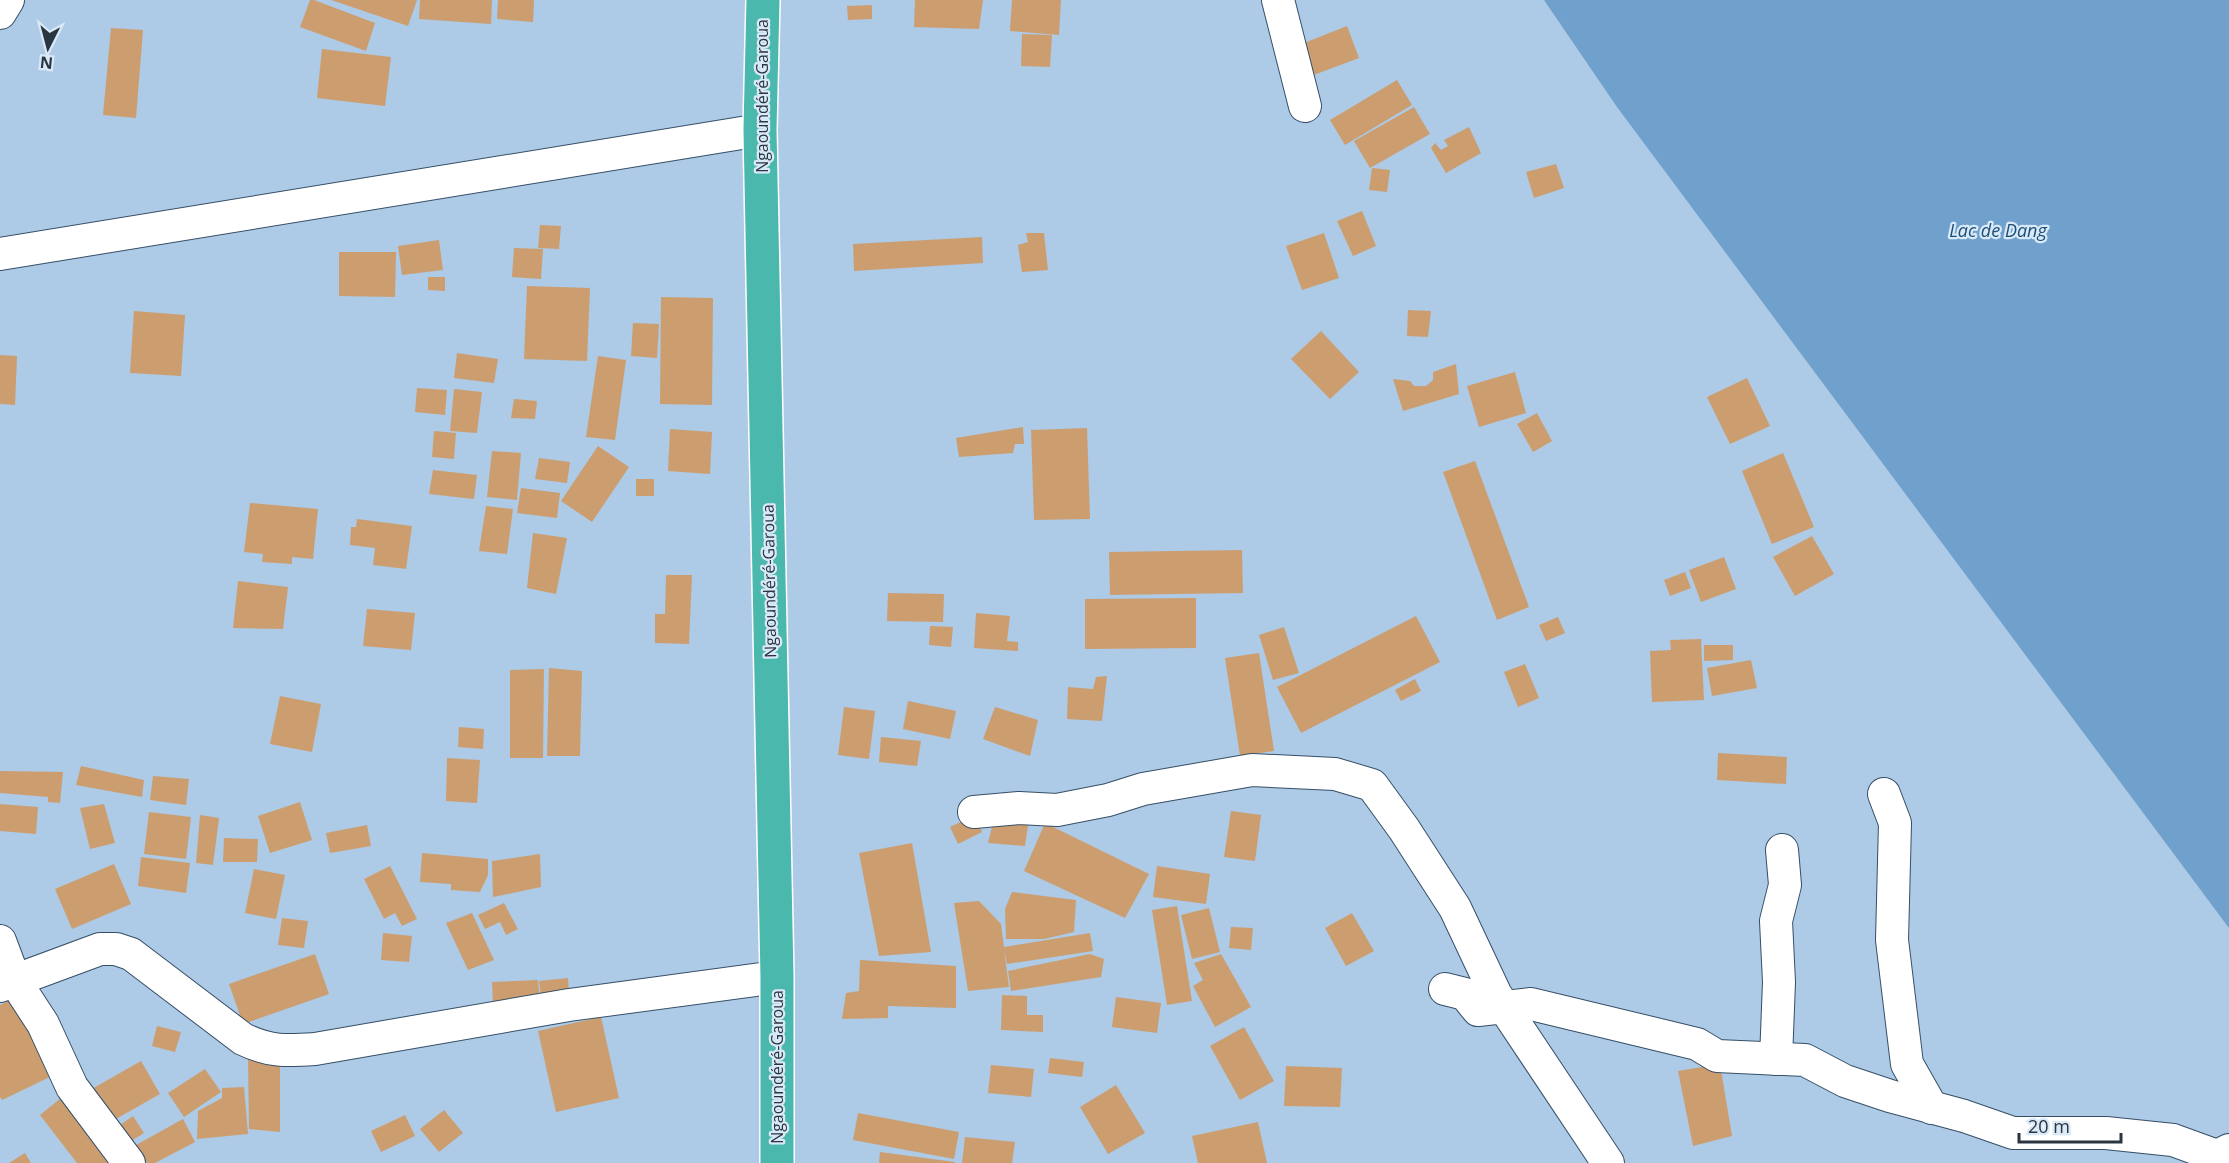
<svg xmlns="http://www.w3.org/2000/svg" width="2229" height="1163" viewBox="0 0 2229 1163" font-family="'Open Sans',sans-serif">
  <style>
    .water { fill: #70a0cc }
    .building { fill: #cc9e6f }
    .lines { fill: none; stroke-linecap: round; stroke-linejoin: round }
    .street-casing { stroke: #364f67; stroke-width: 34 }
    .highway-casing { stroke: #fff; stroke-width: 36 }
    .street { stroke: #fff; stroke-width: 32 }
    .highway { stroke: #4bb8ae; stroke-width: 33 }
    .labels { text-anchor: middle; stroke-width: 4.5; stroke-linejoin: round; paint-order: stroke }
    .street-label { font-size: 16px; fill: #293540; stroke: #dae9f7 }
    .water-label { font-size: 18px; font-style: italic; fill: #1a4f7a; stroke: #dae9f7 }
  </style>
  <rect width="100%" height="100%" fill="#adcae6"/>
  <path class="water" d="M1544,0H2229V928L1617,107Z"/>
  <g class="building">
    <path d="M310,0H314L375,23L366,51L300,27Z"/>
    <path d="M331,0H417L408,26Z"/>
    <path d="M420,0H492L491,24L419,19Z"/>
    <path d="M498,0H534L533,22L497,19Z"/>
    <path d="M915,0H983L979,29L914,27Z"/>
    <path d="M1012,0H1061L1059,35L1010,31Z"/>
    <path d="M872,5V19L848,20L847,6Z"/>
    <path d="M1347,26L1359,58L1311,76L1299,45Z"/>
    <path d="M111,28L143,30L136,118L103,115Z"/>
    <path d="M1022,34L1052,35L1050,67L1021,66Z"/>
    <path d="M322,49L391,57L385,106L317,98Z"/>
    <path d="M1397,80L1412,105L1345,145L1330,120Z"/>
    <path d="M1414,107L1430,134L1370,168L1354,141Z"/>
    <path d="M1469,127L1481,153L1446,173L1431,148L1435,143L1441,150L1448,146L1444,140Z"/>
    <path d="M1556,164L1564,188L1534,198L1526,172Z"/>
    <path d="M1372,168L1390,170L1387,192L1369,190Z"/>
    <path d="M1362,211L1376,246L1353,256L1337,221Z"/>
    <path d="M540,225L561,226L559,249L538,248Z"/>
    <path d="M1026,233H1044L1048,270L1022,272L1018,245L1028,242Z"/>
    <path d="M1324,233L1339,278L1302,290L1286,246Z"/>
    <path d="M982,237L983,263L854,271L853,244Z"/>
    <path d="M439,240L443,270L402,275L398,246Z"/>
    <path d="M514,248L543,249L541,279L512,277Z"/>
    <path d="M339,252H396L395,297L339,296Z"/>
    <path d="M428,277H445V291L428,290Z"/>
    <path d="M527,286L590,288L587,361L524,359Z"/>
    <path d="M661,297L713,298L712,405L660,404Z"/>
    <path d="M1408,310L1431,311L1428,337L1407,336Z"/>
    <path d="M134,311L185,315L181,376L130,373Z"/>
    <path d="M633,323L659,324L657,358L631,356Z"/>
    <path d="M1321,331L1359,372L1330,399L1291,359Z"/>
    <path d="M457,353L498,359L494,383L454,378Z"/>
    <path d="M0,355L17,356L15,405L0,404Z"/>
    <path d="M598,356L626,360L615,440L586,437Z"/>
    <path d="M1456,364L1459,394L1403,411L1393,379L1410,381L1414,386H1426L1433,380V372Z"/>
    <path d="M1515,372L1526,413L1479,427L1467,386Z"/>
    <path d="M1747,378L1770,426L1730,444L1707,397Z"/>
    <path d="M417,388L447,390L445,415L415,412Z"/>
    <path d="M454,389L482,392L477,433L450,431Z"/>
    <path d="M514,399L537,401L535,419L511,418Z"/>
    <path d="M1537,413L1552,441L1533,452L1517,424Z"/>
    <path d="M1023,427L1024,444H1015L1013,453L959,457L956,438Z"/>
    <path d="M1087,428L1090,519L1034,520L1031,430Z"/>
    <path d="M670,429L712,432L710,474L668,471Z"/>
    <path d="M434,431L456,433L454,459L432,457Z"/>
    <path d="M598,446L629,467L592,522L561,501Z"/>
    <path d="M492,451L521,453L517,500L487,497Z"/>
    <path d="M1783,453L1814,527L1772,544L1742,471Z"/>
    <path d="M539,458L570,462L567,483L535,479Z"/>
    <path d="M1475,461L1529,607L1497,620L1443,472Z"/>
    <path d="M433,470L477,475L474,499L429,494Z"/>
    <rect x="636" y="479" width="18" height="17"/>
    <path d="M521,488L560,493L557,518L517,513Z"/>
    <path d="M250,503L318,509L313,559L292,557V564L262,562L263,554L244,552Z"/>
    <path d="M486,506L513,509L507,554L479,551Z"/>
    <path d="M357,519L412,526L406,569L373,565L375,548L350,545L351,527H356Z"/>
    <path d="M533,533L567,538L556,594L527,588Z"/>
    <path d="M1812,536L1834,574L1795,596L1773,557Z"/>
    <path d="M1242,550L1243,593L1110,595L1109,552Z"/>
    <path d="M1724,557L1736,589L1701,602L1689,570Z"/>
    <path d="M1685,572L1691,588L1670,596L1664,580Z"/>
    <path d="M666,575H692L689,644L655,643V614H665Z"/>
    <path d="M238,581L288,587L283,629L233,628Z"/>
    <path d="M888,593L944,594L943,622L887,621Z"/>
    <path d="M1196,598V648L1085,649V599Z"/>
    <path d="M367,609L415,613L411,650L363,646Z"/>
    <path d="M976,613L1010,616L1007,641L1018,642V651L974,648Z"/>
    <path d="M1416,616L1440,662L1301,733L1277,687Z"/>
    <path d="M1558,617L1565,633L1546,641L1539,625Z"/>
    <path d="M930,626L953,627L951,647L929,645Z"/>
    <path d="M1284,627L1299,673L1273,680L1259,635Z"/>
    <path d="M1701,639L1704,700L1652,702L1650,651L1671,650L1670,640Z"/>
    <path d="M1704,645H1733V660L1704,661Z"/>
    <path d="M1259,653L1274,751L1240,756L1225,658Z"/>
    <path d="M1751,660L1757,688L1712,696L1707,668Z"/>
    <path d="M1525,664L1539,698L1518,707L1504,672Z"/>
    <path d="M549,668L582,671L580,756H547Z"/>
    <path d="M544,669L543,758H510V670Z"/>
    <path d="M1107,676L1102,721L1067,719L1068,687L1093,689L1096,677Z"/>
    <path d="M1415,679L1421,691L1401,701L1395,690Z"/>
    <path d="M280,696L321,704L312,752L270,744Z"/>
    <path d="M908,701L956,711L950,739L903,729Z"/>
    <path d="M844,707L875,711L869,759L838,755Z"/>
    <path d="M995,707L1038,720L1030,756L983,739Z"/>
    <path d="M459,727L484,729L483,749L458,747Z"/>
    <path d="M881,737L921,741L917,766L879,762Z"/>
    <path d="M1718,753L1787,757L1786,784L1717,780Z"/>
    <path d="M447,758L480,760L477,803L446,801Z"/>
    <path d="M81,766L144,780L142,797L76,785Z"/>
    <path d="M0,771L63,772L60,803L48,802V797L0,793Z"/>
    <path d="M153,776L189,779L186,805L150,800Z"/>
    <path d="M300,802L312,840L270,853L258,816Z"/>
    <path d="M0,804L38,807L36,834L0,831Z"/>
    <path d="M104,804L115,843L90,849L80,808Z"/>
    <path d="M1231,811L1261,815L1255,861L1224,857Z"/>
    <path d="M149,812L191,817L186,859L144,854Z"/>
    <path d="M200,815L219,818L213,865L196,863Z"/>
    <path d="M975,815L982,832L958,844L950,827Z"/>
    <path d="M995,815L1029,819L1025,846L988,843Z"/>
    <path d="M1045,823L1149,874L1125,918L1024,871Z"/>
    <path d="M367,825L371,846L330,853L326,833Z"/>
    <path d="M224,838L258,839L257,862H223Z"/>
    <path d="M912,843L931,952L879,956L859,853Z"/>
    <path d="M422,853L488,859V875L480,892L451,890V884L420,882Z"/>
    <path d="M540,854L541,887L493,897L492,861Z"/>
    <path d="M141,857L190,863L186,893L138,886Z"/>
    <path d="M114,864L131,904L72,929L55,889Z"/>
    <path d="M390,866L417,919L402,926L395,913L384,919L364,879Z"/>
    <path d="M1157,866L1210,874L1206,904L1153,897Z"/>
    <path d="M254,869L285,875L276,919L245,913Z"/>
    <path d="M1012,892L1076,900L1074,932L1044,939H1006L1005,909Z"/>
    <path d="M979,901L1001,924L1004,947L1090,933L1093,951L1007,964L1004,949L1009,987L968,991L954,903Z"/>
    <path d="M504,903L518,929L506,935L500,922L485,929L478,915Z"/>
    <path d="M1177,906L1192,1001L1167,1005L1152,910Z"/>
    <path d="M1209,908L1220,952L1192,959L1181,915Z"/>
    <path d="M472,913L494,960L468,970L446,923Z"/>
    <path d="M1352,913L1374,951L1346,966L1325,928Z"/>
    <path d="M282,918L308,921L304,948L278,945Z"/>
    <path d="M1231,927L1253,928L1251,950L1229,948Z"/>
    <path d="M383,933L412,936L409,962L381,960Z"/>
    <path d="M315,954L329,994L243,1024L229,984Z"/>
    <path d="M1090,954L1104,959L1101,977L1011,991L1008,971Z"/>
    <path d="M1221,954L1251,1007L1215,1027L1193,986L1203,980L1194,963Z"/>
    <path d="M860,960L956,966V1008L888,1006V1018L842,1019L846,993L859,991Z"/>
    <path d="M568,978L569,994L541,997L539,981Z"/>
    <path d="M538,980L540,1002L493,1004L492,982Z"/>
    <path d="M1002,995L1027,996V1015H1043V1032L1001,1030Z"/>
    <path d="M17,997L54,1075L2,1100L0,1097V1005Z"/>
    <path d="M1116,997L1161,1003L1157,1033L1112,1027Z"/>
    <path d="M601,1017L619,1098L556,1112L538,1031Z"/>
    <path d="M157,1026L181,1032L175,1052L152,1046Z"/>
    <path d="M1244,1027L1274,1081L1240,1100L1210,1046Z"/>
    <path d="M248,1057L280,1062V1132L249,1129Z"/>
    <path d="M1050,1058L1084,1062L1082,1077L1048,1073Z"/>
    <path d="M141,1061L160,1094L109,1123L90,1090Z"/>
    <path d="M1720,1064L1732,1136L1693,1146L1678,1071Z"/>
    <path d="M991,1065L1034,1069L1031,1097L988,1093Z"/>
    <path d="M1286,1066L1342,1068L1340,1107L1284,1106Z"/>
    <path d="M205,1069L221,1092L184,1117L168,1093Z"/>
    <path d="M1116,1085L1145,1133L1108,1154L1080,1107Z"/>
    <path d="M244,1087L248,1134L197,1139L198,1111L222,1098V1088Z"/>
    <path d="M61,1098L111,1163H77L40,1115Z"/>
    <path d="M444,1110L463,1133L439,1152L420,1129Z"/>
    <path d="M858,1113L959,1132L954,1159L853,1140Z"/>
    <path d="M405,1115L415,1136L381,1152L371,1131Z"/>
    <path d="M133,1116L144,1133L128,1143L117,1127Z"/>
    <path d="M183,1119L195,1142L155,1163H147L136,1145Z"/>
    <path d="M1258,1122L1267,1163H1198L1192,1136Z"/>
    <path d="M965,1137L1015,1142L1012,1163H962Z"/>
    <path d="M880,1152L955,1162V1163H879Z"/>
    <path d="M25,1153L31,1163H9Z"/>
  </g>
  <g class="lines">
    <g class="street-casing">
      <g id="street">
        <path d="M1278,0L1305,106"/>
        <path d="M0,13L8,0"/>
        <path d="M0,254L760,130"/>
        <path d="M1884,794L1895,823L1892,940L1907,1064L1932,1108"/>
        <path d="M974,812L1019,808L1057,810L1108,800L1143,789L1252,770L1335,774L1372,785L1404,829L1455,908L1496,995L1608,1163"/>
        <path d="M0,941L15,981L43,1024L72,1087L129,1163"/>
        <path d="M0,986L100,949H116L131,954L243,1039C270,1052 286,1051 315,1049L569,1005L777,977"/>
        <path d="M1445,989L1465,994L1478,1010L1531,1004L1697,1044L1717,1056L1805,1060L1845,1081L1890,1096L1964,1116L2013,1133H2106L2173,1140L2217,1156L2229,1150"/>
        <path d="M1776,1059L1779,982L1776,921L1785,885L1782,850"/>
      </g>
    </g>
    <g class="highway-casing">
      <path id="highway" d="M763,0L760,130L777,977V1163"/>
    </g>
    <use href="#street" class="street"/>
    <use href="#highway" class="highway"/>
  </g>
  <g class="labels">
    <g class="street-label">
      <text transform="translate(762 96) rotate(-90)" y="6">Ngaoundéré-Garoua</text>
      <text transform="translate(769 581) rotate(-91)" y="6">Ngaoundéré-Garoua</text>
      <text transform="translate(777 1067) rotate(-90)" y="6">Ngaoundéré-Garoua</text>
    </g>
    <g class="water-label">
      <text x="1998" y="237">Lac de Dang</text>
    </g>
  </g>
  <g transform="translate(48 48) rotate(186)" stroke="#dae9f7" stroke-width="4.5" paint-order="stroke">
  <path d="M0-4.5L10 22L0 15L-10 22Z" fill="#293540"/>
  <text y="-9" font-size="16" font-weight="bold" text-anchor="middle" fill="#293540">N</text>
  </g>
  <path d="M2019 1133v9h102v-9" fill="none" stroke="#293540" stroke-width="3"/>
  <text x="2028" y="1133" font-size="18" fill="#293540" stroke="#dae9f7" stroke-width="4.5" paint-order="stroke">20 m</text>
</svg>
